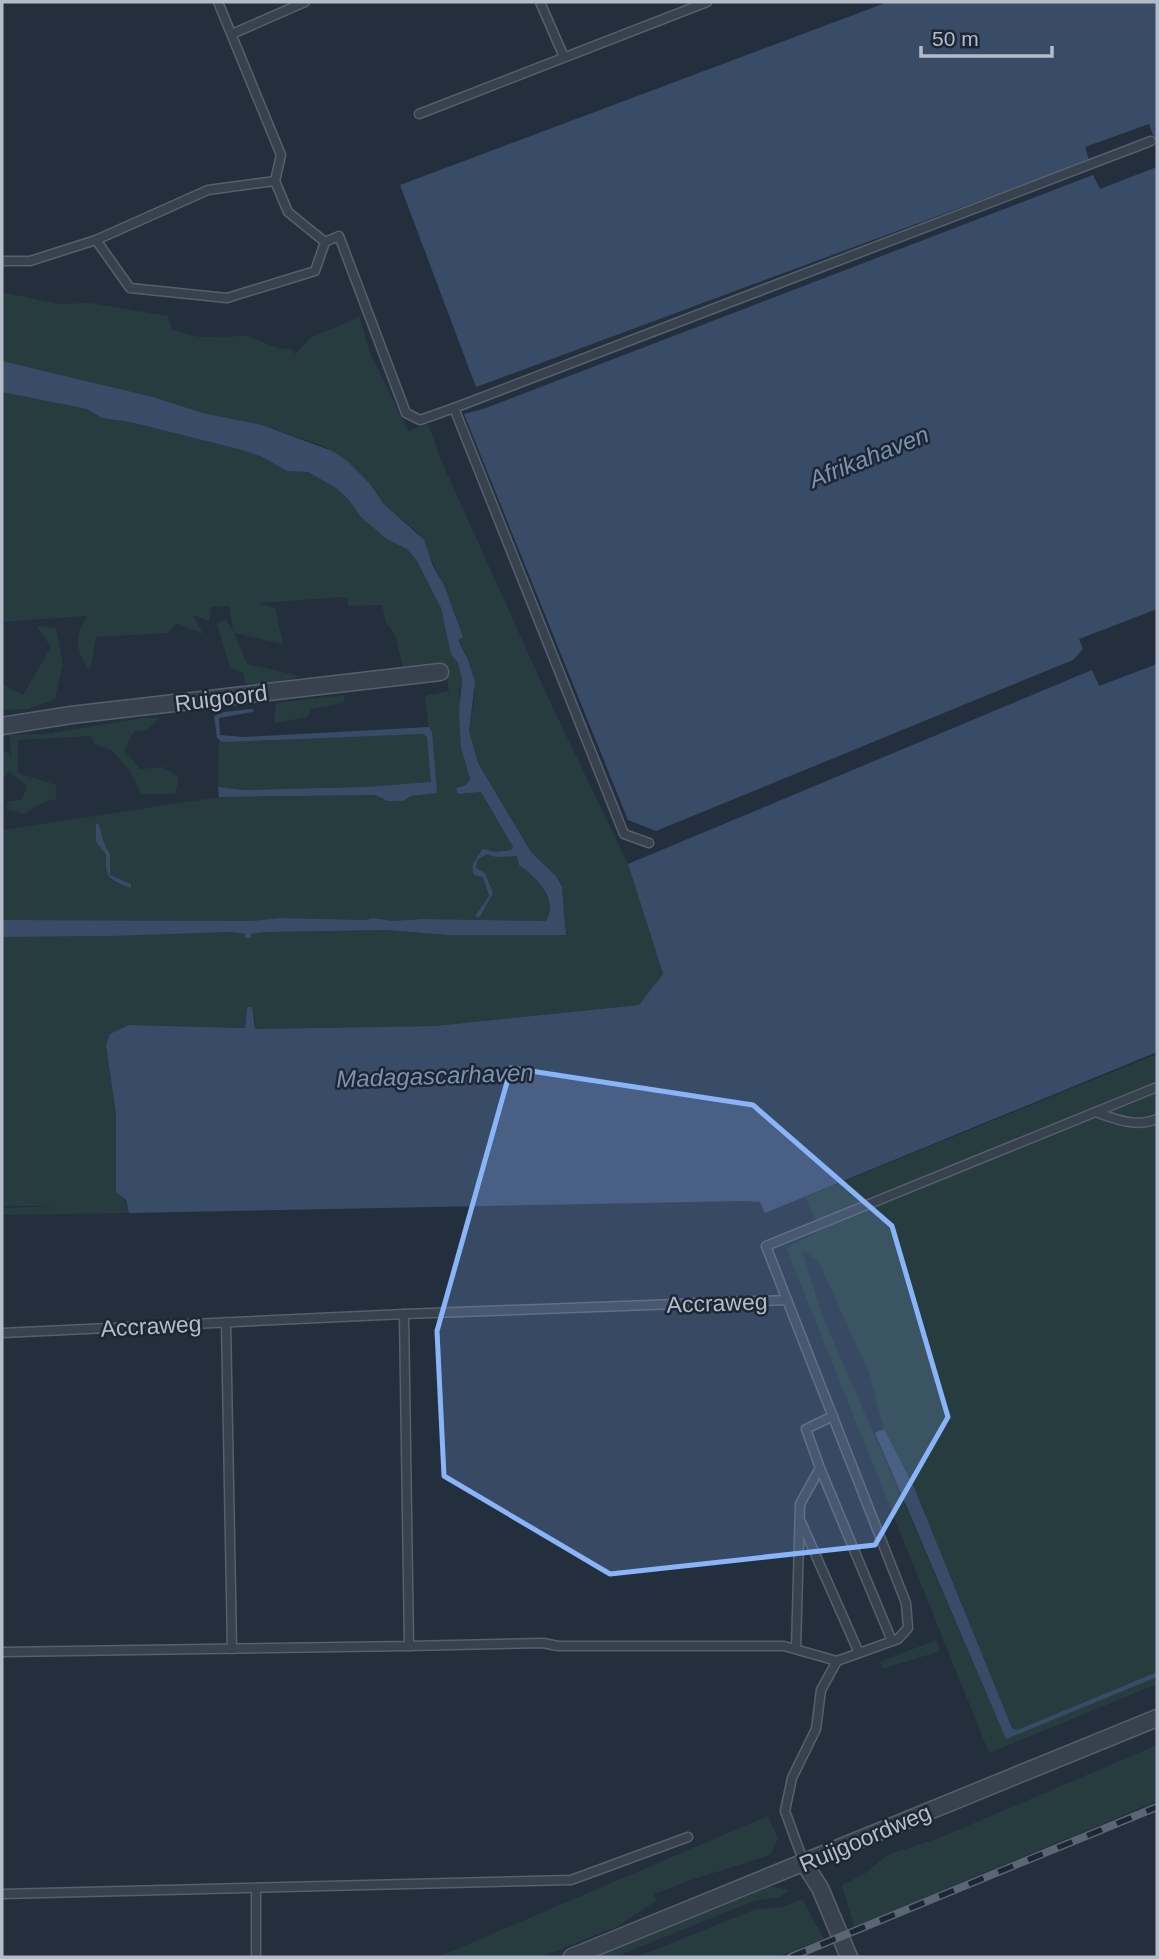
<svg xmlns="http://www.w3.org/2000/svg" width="1159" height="1959" viewBox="0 0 1159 1959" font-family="Helvetica,sans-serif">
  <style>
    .green { fill: #263c3f }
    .water { fill: #394c67 }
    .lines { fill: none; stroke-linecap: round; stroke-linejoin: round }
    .service-casing { stroke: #565f6c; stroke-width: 11 }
    .minor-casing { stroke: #565f6c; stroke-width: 19 }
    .service { stroke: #38414e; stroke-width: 8 }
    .minor { stroke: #38414e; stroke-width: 16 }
    .rail-casing { stroke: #5a6575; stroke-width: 8 }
    .rail { stroke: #1d2633; stroke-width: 5; stroke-dasharray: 16; stroke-linecap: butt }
    .marked { fill: #8ab4f8; fill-opacity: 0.2; stroke: #8ab4f8; stroke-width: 5; stroke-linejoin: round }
    .labels { text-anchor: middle; stroke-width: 5; stroke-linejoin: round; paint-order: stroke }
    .street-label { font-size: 23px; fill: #b4bcc9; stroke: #1d2633 }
    .water-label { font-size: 24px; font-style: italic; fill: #7c92b1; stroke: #1d2633 }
  </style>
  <rect width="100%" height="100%" fill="#242f3e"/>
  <g class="green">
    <path d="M2,292L58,304L90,303L168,316L172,330L199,337L248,336L280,349L289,348L296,354L310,338L360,317L369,351L408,431L428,424L441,460L551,704L628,864L663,975L639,1005L435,1026L255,1029V1018L252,1017L247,1007L245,1028L129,1025L106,1045L116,1114L123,1197L129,1213L2,1215V1208L58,1206H2V937L112,936L233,932L245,934L251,938V934L264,932L387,930L447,935H565L566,926L562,888L556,876L531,852L478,763L469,731L475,690L468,660L458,639V622L444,585L419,534L383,503L370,484L332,451L320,445L262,425L203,413L153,397L2,361Z"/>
    <path d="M2,392L87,409L102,418L130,422L242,450L260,456L287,471L308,472L336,488L349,500L361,517L407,549L417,561L442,608L452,654L458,663L462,679L459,692L470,778L466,785L459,787V794L481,792L513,847L511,850L496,852L483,849L474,861L472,871L483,877L490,902C491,886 491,876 476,868L477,860L487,854L518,856L519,865C537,878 557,898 546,921L423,919L392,921L373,918L365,920L281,918L251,921L2,920V830L219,797L375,795L382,799L436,793L425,696L449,691L445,669L404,672L395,635L386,623L382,605L348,606L347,599L342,597L259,603L275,608L283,644L234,633L247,664L300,676L287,681L245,684L243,672L230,668L217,624L225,620L233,630L229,606L211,607L209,621L193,615L203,634L176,623L168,633L96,637L90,671C76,651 73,637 87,616L2,622Z"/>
    <path d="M37,626L56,628L63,664L55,699L28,709L2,710V684L23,695L51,647Z"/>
    <path d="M345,695L344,703L310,709L308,717L274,723L276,703Z"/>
    <path d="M142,718H159L147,730L134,731L124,750L140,769L163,767L179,777L175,794H141L129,770L112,750L95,745L91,736L18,740V773L56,785V799L42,803L24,814L6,809L9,801L22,800L27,786L9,771L2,780V749L12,757L9,735L46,734Z"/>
    <path d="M424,734L427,737L432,780L430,783L365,787L243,790L218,787L219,741Z"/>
    <path d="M1157,1054V1672L1017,1730L1012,1728L914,1487L884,1429L869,1373L819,1263L805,1251L803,1253L822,1315L1006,1738L1157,1677V1684L989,1753L786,1248L820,1230L805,1197Z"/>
    <path d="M936,1640L940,1651L883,1669L880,1662Z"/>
    <path d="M1157,1745V1801L854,1927L842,1885L867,1872L887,1855L939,1838Z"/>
    <path d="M768,1816L778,1839L770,1855L694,1879L654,1894L656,1901L618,1926L541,1957H438Z"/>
    <path d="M767,1886L789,1890L780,1897L754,1901L615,1957H595Z"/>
    <path d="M802,1899L824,1939L777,1957H637L756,1909L782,1907Z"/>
  </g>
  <g class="water">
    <path d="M888,2H1157V146L1149,124L1085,147L1089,160L476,387L400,185Z"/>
    <path d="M1157,167V609L1079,639L1083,649L1073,660L656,831L628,820L464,414L483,409L1093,175L1100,189Z"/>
    <path d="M2,361L153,397L203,413L262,425L332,451L346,460L370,484L383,503L424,540L433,566L444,585L463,637L458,640L468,660L475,682L469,731L478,763L531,852L556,876L562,887L566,935H447L387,930L264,932L251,934V938H245V934L233,932L112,936L2,937V920L251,921L281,918L365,920L373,918L392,921L423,919L546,921C559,899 536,877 519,865L517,856L496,857L487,854L477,860L476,868L485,873L493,893L479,918L475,916L489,896L483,877L474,875C469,865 477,857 483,849L496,852L511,850L513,847L481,792L458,794L456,788L466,785L470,779L461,747L459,714L462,679L458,663L451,654L441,608L417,561L407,549L387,539L361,517L349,500L336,488L308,472L287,471L260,456L242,450L130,422L102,418L87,409L2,392Z"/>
    <path d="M1157,664V1052L765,1213L760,1202L745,1201L129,1213L126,1200L116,1192V1114L106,1045L110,1034L129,1025L245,1028L247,1007H252L255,1029L435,1026L639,1005L663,974L628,864L1092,670L1099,686Z"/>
    <path d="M252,709L254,710L252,712L219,718L220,735L244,737L429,727L432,733L437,793L411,796L403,801H388L375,795L219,797L218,787L243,790L365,787L431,782L427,737L424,734L222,742L217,738L214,716L224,712Z"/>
    <path d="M96,823L99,825L105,846L110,854V875L131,884V888C109,879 105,879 106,854L96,842Z"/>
    <path d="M884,1429L914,1487L1012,1728L1017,1730L1157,1672V1677L1006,1739L875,1433Z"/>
  </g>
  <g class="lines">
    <g class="service-casing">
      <g id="service">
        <path d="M540,2L564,57"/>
        <path d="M232,34L305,2"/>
        <path d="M419,114L707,2"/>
        <path d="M96,240L208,190L275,181"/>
        <path d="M325,242L339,236L406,413L420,420L454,408"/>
        <path d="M2,261H30L96,240L130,288L227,298L315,271L325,242L288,212L275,181L281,155L218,2"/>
        <path d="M649,843L624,834L454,408L1151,141"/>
        <path d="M1095,1112C1116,1119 1135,1128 1157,1119"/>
        <path d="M787,1300L766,1246L1157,1087"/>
        <path d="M226,1322L232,1649"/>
        <path d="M2,1333L404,1314L787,1300L906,1603L908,1628L898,1639L837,1661L821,1690L816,1729L792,1778L785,1811L804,1863"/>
        <path d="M820,1468L892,1641"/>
        <path d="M801,1522L859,1653"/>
        <path d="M409,1646L543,1643L558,1646H784L837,1661"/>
        <path d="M796,1649L800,1504L820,1468L806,1429L833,1416"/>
        <path d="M2,1652L409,1646L404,1314"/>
        <path d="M256,1888V1957"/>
        <path d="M2,1894L571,1880L688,1837"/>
      </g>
    </g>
    <g class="minor-casing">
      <g id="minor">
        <path d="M2,726L71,715L440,672"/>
        <path d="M804,1863L820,1888L849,1957"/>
        <path d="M572,1957L1157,1718"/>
      </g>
    </g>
    <use href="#service" class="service"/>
    <use href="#minor" class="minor"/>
    <g class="rail-casing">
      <path id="rail" d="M791,1957L1157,1807"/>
    </g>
    <use href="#rail" class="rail"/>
  </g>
  <path class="marked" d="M511,1068L753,1105L892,1226L948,1417L875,1545L610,1574L444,1476L437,1331Z"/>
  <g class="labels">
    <g class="street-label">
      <text transform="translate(221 698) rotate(-7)" y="8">Ruigoord</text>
      <text transform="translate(717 1303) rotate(-2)" y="8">Accraweg</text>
      <text transform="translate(151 1326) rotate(-3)" y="8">Accraweg</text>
      <text transform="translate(865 1838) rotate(-23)" y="8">Ruijgoordweg</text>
    </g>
    <g class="water-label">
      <text transform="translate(869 457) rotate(-22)" y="8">Afrikahaven</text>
      <text transform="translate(435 1076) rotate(-2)" y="8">Madagascarhaven</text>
    </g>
  </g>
  <rect width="1159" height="1959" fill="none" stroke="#b4bcc9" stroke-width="7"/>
  <path d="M921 46v10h131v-10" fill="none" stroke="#b4bcc9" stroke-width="3.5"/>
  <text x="932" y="46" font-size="21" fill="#b4bcc9" stroke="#1d2633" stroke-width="5" paint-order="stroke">50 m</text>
</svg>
